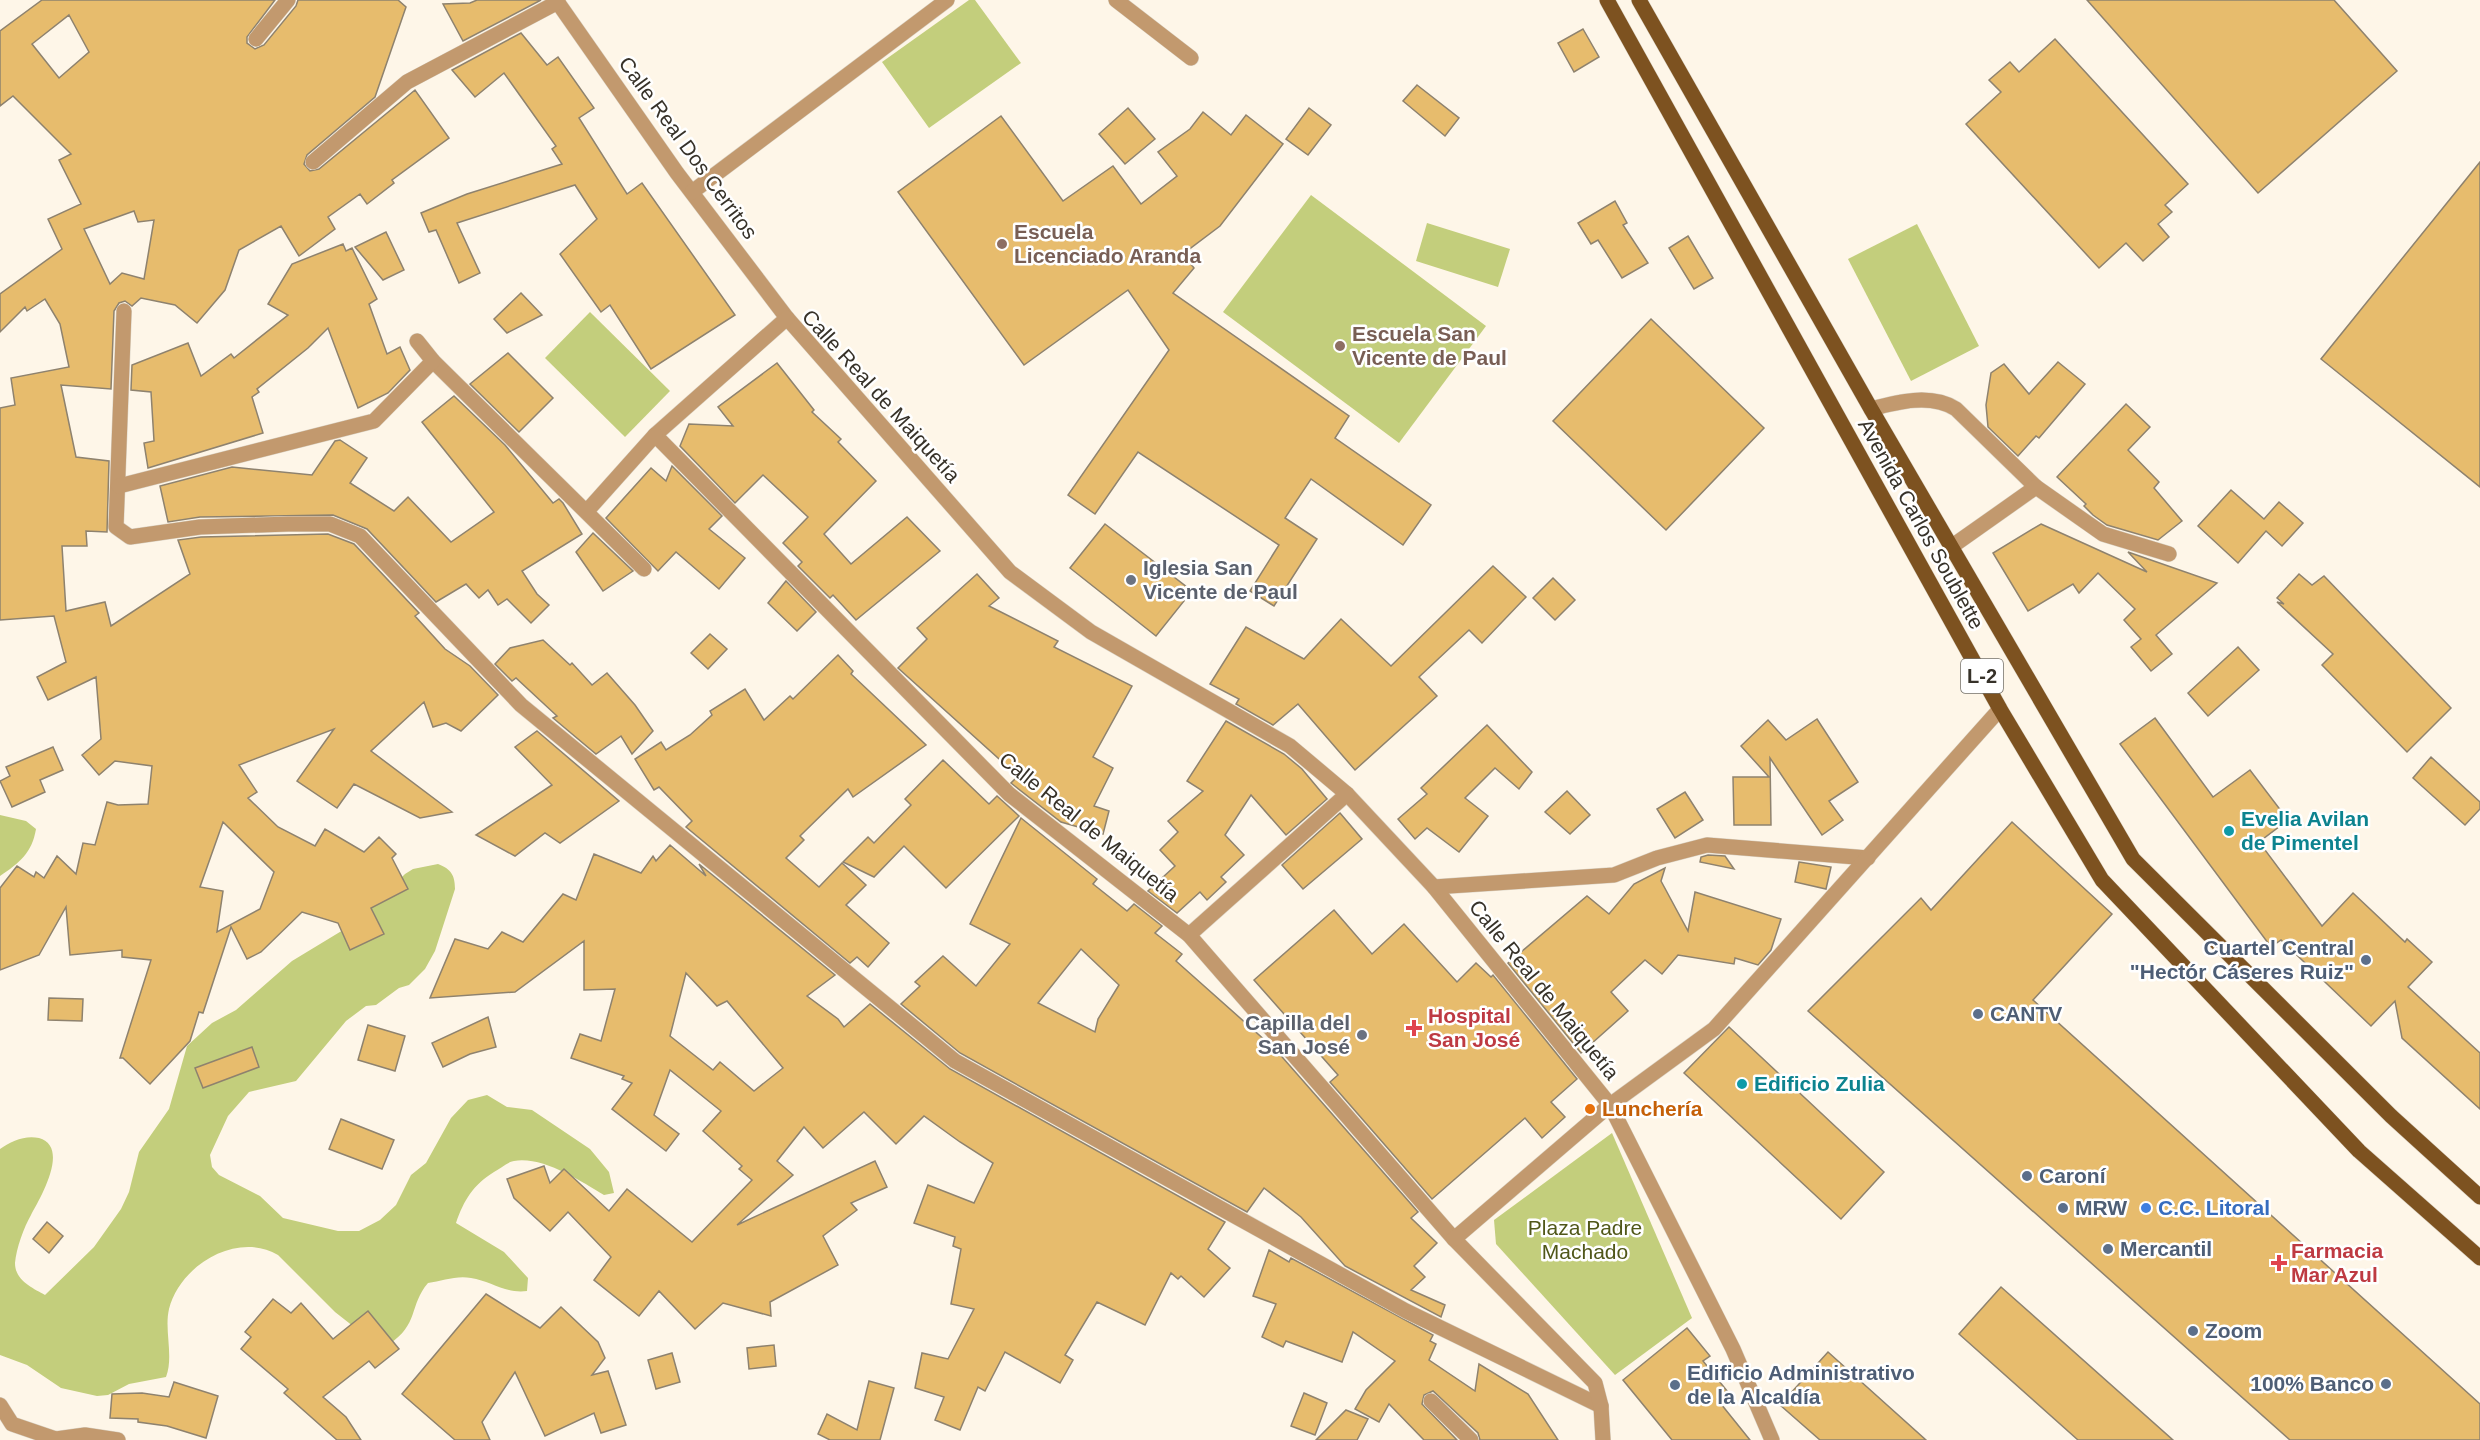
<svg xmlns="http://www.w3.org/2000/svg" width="2480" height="1440" viewBox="0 0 2480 1440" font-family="Helvetica,sans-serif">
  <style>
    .green { fill: #c3ce7c }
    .building { fill: #e7bc6d; stroke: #8e826e; stroke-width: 1.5; fill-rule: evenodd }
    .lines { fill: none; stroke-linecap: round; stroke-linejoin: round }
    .street-casing { stroke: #dad3c6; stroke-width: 16 }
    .primary-casing { stroke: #dad3c6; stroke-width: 16 }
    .street { stroke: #c2996e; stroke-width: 15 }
    .primary { stroke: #7d5220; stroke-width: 15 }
    .education-dot { fill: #8d6e63; stroke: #fff; stroke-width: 2 }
    .worship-dot { fill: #6b7280; stroke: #fff; stroke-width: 2 }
    .culture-dot { fill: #0f9aa8; stroke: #fff; stroke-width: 2 }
    .service-dot { fill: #5c6f8a; stroke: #fff; stroke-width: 2 }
    .health-dot { fill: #e0444e; stroke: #fff; stroke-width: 2 }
    .food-dot { fill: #e8710a; stroke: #fff; stroke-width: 2 }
    .shop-dot { fill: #3f7fe0; stroke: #fff; stroke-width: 2 }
    .labels { text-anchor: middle; stroke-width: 5; stroke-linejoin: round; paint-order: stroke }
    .shield { fill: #fff; stroke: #737069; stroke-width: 1.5 }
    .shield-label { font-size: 20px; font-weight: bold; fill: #373229 }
    .street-label { font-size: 21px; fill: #373229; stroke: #fff }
    .education-label { font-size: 21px; font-weight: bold; fill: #785e54; stroke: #fff; text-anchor: start }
    .worship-label { font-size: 21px; font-weight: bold; fill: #5b616d; stroke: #fff; text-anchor: start }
    .culture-label { font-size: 21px; font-weight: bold; fill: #0d838f; stroke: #fff; text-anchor: start }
    .service-label { font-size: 21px; font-weight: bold; fill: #4e5e75; stroke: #fff; text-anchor: start }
    .health-label { font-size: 21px; font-weight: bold; fill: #be3a42; stroke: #fff; text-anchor: start }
    .food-label { font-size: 21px; font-weight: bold; fill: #c56008; stroke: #fff; text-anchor: start }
    .shop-label { font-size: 21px; font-weight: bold; fill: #366cbe; stroke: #fff; text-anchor: start }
    .park-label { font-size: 21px; fill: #505719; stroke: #fff }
  </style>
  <rect width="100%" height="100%" fill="#fef6e8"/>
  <g class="green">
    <path d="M969,0H975L1021,63L929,128L882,62Z"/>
    <path d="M1311,195L1486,326L1399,443L1223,312Z"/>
    <path d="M1427,223L1510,249L1498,287L1416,261Z"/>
    <path d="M1917,224L1979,346L1911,381L1848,259Z"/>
    <path d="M590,312L670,391L625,437L545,358Z"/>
    <path d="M0,815L26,821L36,829C32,853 19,863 0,876Z"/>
    <path d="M438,864C451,869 455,875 455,889L435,951L425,969L409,985L399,988L376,1005L366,1006L346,1021L296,1081L249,1092L228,1116L210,1155L212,1167L219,1175L260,1196L283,1218L338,1231H359L380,1220L396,1205L411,1175L426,1163L451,1118L468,1100L487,1095L507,1107L532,1110L590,1149L609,1172L614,1193L604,1195C580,1181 543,1156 514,1161C507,1162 500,1169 494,1172C473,1185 464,1200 456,1223L504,1252L528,1278L527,1291C506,1294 491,1281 471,1278C457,1275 442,1281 428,1283C409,1305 419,1325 389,1344L363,1334L335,1312L278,1255C237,1231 180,1265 169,1309C164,1331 174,1356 166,1377L129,1384L108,1395L97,1396L61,1388L27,1365L0,1355V1149C11,1141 25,1135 39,1138C71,1147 39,1200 31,1215C24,1227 16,1249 15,1263C15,1281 33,1288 45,1295L94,1247L121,1209L129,1192L139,1152L169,1109L187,1046L212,1023L236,1010L292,961L358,921L405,874L413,869Z"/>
    <path d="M1612,1133L1692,1318L1615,1375L1496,1244L1494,1220Z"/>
  </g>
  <g class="building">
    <path d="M42,0H275L247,37V43L255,49L264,45L296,6L298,0H398L406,7L375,97L307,155L304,164L310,171L319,169L415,90L449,138L392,180L394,183L367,204L360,194L328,217L335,229L299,256L281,226L239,250L225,290L197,323L175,305L141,298L132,306L125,301L119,303L114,311L111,389L61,385L76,457L109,461L107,532L86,531L87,546H62L66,611L105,602L111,626L190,574L178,540L201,537L328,534L354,544L419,613L415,616L445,649L470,666L498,695L461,731L446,723L433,727L424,702L371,751L452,812L420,818L354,784L337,808L297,781L334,729L239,765L257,792L248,798L278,827L315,846L325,829L364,852L379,837L396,854L392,858L408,889L371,908L384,934L350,950L338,923L302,912L261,952L247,959L231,927L203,1013L199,1012L190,1041L150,1084L123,1058H120L151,960L122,957V950L70,955L66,907L39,955L0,970V888L17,866L34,877L36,872L44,878L57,856L76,874L83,843L95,845L107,802L118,805L148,804L152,766L115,761L99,775L82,755L101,739L96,677L48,700L37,677L66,662L54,616L0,620V408L15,405L11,378L69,367L60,324L45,299L27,311L25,307L0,332V294L62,249L48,219L81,204L59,160L71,154L13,96L0,106V31ZM69,15L89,52L59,78L32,44ZM134,211L138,222L154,220L144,279L122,273L110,284L84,229ZM223,822L274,872L260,909L217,932L223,891L200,887Z"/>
    <path d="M477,0H541L463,41L443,4L470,3Z"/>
    <path d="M2087,0H2334L2397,71L2258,193Z"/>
    <path d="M1583,29L1599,57L1574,72L1558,43Z"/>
    <path d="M521,33L547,65L558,57L594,108L579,118L627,194L642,183L735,315L651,369L610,305L601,312L560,254L597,219L575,185L457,223L480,273L459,283L436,230L429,232L421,213L467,194L562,164L552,149L556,146L504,73L475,97L452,70Z"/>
    <path d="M2055,39L2188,184L2165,205L2172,212L2158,224L2169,237L2143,261L2126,243L2099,268L1966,124L2001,92L1989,80L2010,62L2019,72Z"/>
    <path d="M1417,85L1459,118L1445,136L1403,101Z"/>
    <path d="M1128,108L1155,139L1125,164L1099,134Z"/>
    <path d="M1309,108L1331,125L1308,155L1286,139Z"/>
    <path d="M1203,112L1231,135L1246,115L1283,144L1220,226L1183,254L1194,268L1173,293L1349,416L1335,438L1431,505L1403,545L1311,479L1285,518L1317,539L1274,606L1250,591L1279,545L1138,452L1095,514L1068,495L1169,350L1128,290L1024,365L898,192L1001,116L1063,201L1113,166L1141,204L1177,176L1158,152L1190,129Z"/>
    <path d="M2480,162V487L2321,359Z"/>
    <path d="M1615,201L1627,223L1623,225L1648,263L1622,278L1598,240L1591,244L1578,223Z"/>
    <path d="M386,232L404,270L383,280L355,247Z"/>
    <path d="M1688,236L1713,278L1694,289L1669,248Z"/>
    <path d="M343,244L346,251L352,248L377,299L369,304L387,354L400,347L410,370L388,393L358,408L328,328L308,348L257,389L259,392L252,397L263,433L148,468L144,443L154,441L151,392L131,390L132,365L188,343L201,376L231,354L234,358L288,315L268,304L292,264Z"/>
    <path d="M521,293L542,315L507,333L494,319Z"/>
    <path d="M1651,319L1764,428L1666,530L1553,421Z"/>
    <path d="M508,353L553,398L519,432L470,384Z"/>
    <path d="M2058,362L2085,384L2039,438L2036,436L2018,456L1988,427L1986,405L1991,373L2004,364L2029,394Z"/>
    <path d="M777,363L814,410L812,412L841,439L838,442L876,481L824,534L851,564L907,517L940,551L856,620L833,595L830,598L798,566L802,562L783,543L808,517L763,475L735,503L680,446L689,424L733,426L718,407Z"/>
    <path d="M454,396L505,445L553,503L559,499L563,503L582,534L522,571L537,594L549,605L531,623L507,599L498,605L488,590L479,598L466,584L436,602L367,529L333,515L200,517L168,522L160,486L232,467L312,475L335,441L340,440L367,458L350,483L394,511L408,497L451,542L494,512L422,422Z"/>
    <path d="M2126,404L2150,427L2128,450L2159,482L2154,488L2182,521L2158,540L2107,525L2093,515L2084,506L2086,504L2057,477Z"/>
    <path d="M672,466L722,516L709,529L745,558L719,589L676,552L658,571L606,518L651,468L666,481Z"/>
    <path d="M2231,490L2264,519L2279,502L2303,523L2282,546L2266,531L2238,563L2198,526Z"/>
    <path d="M1105,524L1192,591L1156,636L1070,568Z"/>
    <path d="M2041,524L2147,572L2128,552L2217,583L2156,635L2172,654L2151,671L2131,647L2141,639L2124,620L2135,609L2098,573L2079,593L2073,584L2028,611L1993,553Z"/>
    <path d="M593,533L633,571L603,591L576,552Z"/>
    <path d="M1493,566L1526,597L1482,643L1469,630L1419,677L1437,696L1355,770L1298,704L1273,725L1236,704L1239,699L1210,684L1246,627L1304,659L1341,619L1391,666Z"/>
    <path d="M977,574L999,598L989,606L1058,641L1054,647L1132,686L1093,757L1113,768L1094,806L1109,811L1103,834L1061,822L1016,787L1011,783L1018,776L898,668L927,639L917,628Z"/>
    <path d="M2299,574L2312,585L2324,576L2451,708L2407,752L2322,665L2333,654L2277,602L2284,604L2277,598Z"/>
    <path d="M1553,578L1575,600L1555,620L1533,598Z"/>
    <path d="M786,581L816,612L797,631L768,603Z"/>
    <path d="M710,634L727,649L708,669L691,653Z"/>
    <path d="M543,640L570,665L572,663L592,685L607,673L635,705L653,731L632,754L621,736L596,754L553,718L557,716L516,678L512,681L495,664L510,648Z"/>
    <path d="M2238,647L2259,670L2208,716L2188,693Z"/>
    <path d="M838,655L853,671L851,674L926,745L853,797L848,789L800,836L804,840L786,858L819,887L842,863L866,885L846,905L889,943L868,967L857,957L850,963L686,827L692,821L659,787L654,790L635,759L661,742L666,750L690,735L712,715L710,711L745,689L764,720L790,696L793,699Z"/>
    <path d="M2155,718L2213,797L2250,770L2288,820L2259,842L2322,926L2353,893L2405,942L2407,939L2432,962L2408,987L2480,1053V1109L2402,1038L2395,1001L2371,1026L2281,940L2271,947L2120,744Z"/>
    <path d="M1817,719L1858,782L1829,801L1843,820L1822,835L1770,758L1771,825H1734L1733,777H1769L1741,746L1768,720L1786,740Z"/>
    <path d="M1226,721L1284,754L1302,769L1327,799L1286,835L1251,795L1225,835L1244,855L1221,877L1226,882L1207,900L1200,892L1177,913L1148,891L1175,866L1160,850L1178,832L1168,821L1203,791L1187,781Z"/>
    <path d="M1487,725L1532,772L1519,789L1495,768L1465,798L1488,816L1459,852L1427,828L1415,839L1398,819L1427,794L1421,788Z"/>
    <path d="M537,731L619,801L560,843L545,833L515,856L476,835L552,785L515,747Z"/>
    <path d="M53,747L63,770L40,780L45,792L12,807L0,781L10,776L6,767Z"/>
    <path d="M2431,757L2480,802V809L2465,825L2413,778Z"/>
    <path d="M943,760L989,804L997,796L1019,816L946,888L904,846L874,877L843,862L868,837L874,843L911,805L905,799Z"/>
    <path d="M1567,791L1590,815L1570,834L1545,812Z"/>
    <path d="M1685,792L1703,820L1675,838L1657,809Z"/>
    <path d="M1340,813L1362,839L1303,889L1282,865Z"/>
    <path d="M1021,818L1097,879L1093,884L1127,911L1134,904L1162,926L1155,933L1182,954L1176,961L1276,1050L1418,1212L1411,1218L1437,1243L1414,1266L1425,1277L1411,1290L1445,1305L1441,1317L1345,1266L1301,1217L1264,1188L1247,1212L960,1053L901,1004L920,986L915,982L943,956L976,986L1010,944L970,924ZM1081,949L1119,985L1098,1019L1095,1032L1038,1003Z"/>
    <path d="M2012,822L2112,914L2033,1000L2480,1404V1440H2290L1808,1011L1921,898L1931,910Z"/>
    <path d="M670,845L706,876L699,864L835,975L807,996L838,1019L844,1027L870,1004L950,1069L1225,1222L1208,1249L1230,1268L1204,1297L1181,1276L1178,1279L1171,1273L1145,1325L1097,1302L1065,1355L1073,1360L1060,1383L1005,1352L985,1391L978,1387L960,1430L935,1420L944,1397L915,1388L922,1353L948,1359L974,1309L951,1304L961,1249L953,1246L955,1237L914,1223L928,1185L974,1203L993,1163L960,1142L924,1116L896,1144L864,1112L823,1148L804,1127L777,1161L793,1175L737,1225L875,1161L887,1187L851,1203L857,1210L823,1236L838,1265L770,1302L771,1316L723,1303L695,1329L659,1291L639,1316L594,1280L611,1257L568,1212L550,1231L514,1198L507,1179L544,1166L550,1183L564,1169L609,1211L627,1189L692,1242L752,1180L739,1169L742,1166L703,1131L721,1111L670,1070L654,1115L679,1134L666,1151L612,1109L632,1083L622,1079L624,1076L571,1058L580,1034L601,1041L615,989L584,990V941L515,992L430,998L455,939L488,949L502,932L523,942L563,894L576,900L594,854L641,873L653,856L656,861ZM686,973L717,1006L727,1001L783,1068L754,1091L720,1062L713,1070L670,1036Z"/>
    <path d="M1708,855L1725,856L1734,869L1700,862L1701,857Z"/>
    <path d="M1799,862L1831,867L1826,889L1795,882Z"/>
    <path d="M1665,868L1661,881L1688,931L1695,892L1781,919L1771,950L1758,965L1735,958L1734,964L1678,955L1662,974L1645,960L1611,992L1628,1011L1581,1053L1508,963L1587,896L1609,914L1634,884Z"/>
    <path d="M1334,910L1372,954L1404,924L1457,982L1476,963L1491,977L1493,975L1577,1079L1551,1102L1565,1117L1542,1138L1525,1118L1432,1199L1330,1082L1338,1075L1254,980Z"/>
    <path d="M49,998L83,999L82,1021L48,1020Z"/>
    <path d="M488,1017L496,1047L470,1054L443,1067L432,1043Z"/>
    <path d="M368,1025L405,1036L395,1071L358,1060Z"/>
    <path d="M1729,1027L1884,1172L1841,1219L1684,1073Z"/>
    <path d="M252,1047L259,1067L203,1088L195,1068Z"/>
    <path d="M341,1119L394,1140L382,1169L329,1149Z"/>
    <path d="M47,1222L63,1236L49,1253L33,1239Z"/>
    <path d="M1269,1250L1289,1262L1291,1258L1433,1335L1430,1341L1436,1344L1429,1360L1475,1391L1479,1364L1528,1394L1558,1440H1480L1478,1433L1433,1391L1424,1395L1422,1404L1457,1440H1424L1389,1404L1379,1422L1355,1409L1366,1390L1395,1361L1353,1332L1342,1362L1286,1341L1283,1347L1262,1337L1276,1304L1253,1296Z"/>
    <path d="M2001,1287L2173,1440H2078L1959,1334Z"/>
    <path d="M486,1294L540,1328L561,1307L598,1342L605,1358L592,1375L608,1371L626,1425L601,1433L594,1413L545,1436L515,1372L482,1422L490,1440H455L402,1394Z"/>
    <path d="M273,1299L291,1313L301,1303L333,1339L368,1311L399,1349L375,1368L369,1361L323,1397L346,1417L361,1440H337L284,1393L288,1389L241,1349L251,1337L245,1332Z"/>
    <path d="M1687,1328L1710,1356L1703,1361L1727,1391L1717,1399L1750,1440H1672L1623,1380Z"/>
    <path d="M774,1345L776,1366L749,1369L747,1348Z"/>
    <path d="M1828,1352L1926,1440H1820L1780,1405Z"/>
    <path d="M672,1353L680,1382L656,1389L648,1360Z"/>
    <path d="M869,1381L894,1388L880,1440H830L818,1434L827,1414L857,1430Z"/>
    <path d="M174,1382L218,1396L206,1438L167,1426L138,1422V1419L110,1418L112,1394L142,1393L169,1397Z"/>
    <path d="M1304,1393L1327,1403L1315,1435L1291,1426Z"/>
    <path d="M1346,1410L1368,1419L1357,1440H1316Z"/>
  </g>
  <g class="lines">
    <g class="street-casing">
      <g id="street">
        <path d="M556,0L677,173L787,318L1010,572L1091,632L1290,746L1347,794L1434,887L1610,1105L1733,1349L1772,1440"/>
        <path d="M1116,0L1191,58"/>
        <path d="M256,39L288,0"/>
        <path d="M313,162L407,82L558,2"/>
        <path d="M692,192L947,0"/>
        <path d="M124,311L116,527L130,537L200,527L288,524H330L360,536L521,705L955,1061L1406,1311L1601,1406"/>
        <path d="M787,318L655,435L1009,794L1189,935L1454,1239L1595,1383L1601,1406L1603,1440"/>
        <path d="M417,341L433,361L644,569"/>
        <path d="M1871,409C1897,402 1931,393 1956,409L2036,487L2103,534L2169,554"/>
        <path d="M119,486L374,421L433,361"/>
        <path d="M587,511L655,435"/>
        <path d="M1951,547L2036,487"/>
        <path d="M1434,887L1614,875L1657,858L1707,845L1868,858"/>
        <path d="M1189,935L1347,794"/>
        <path d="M1454,1239L1610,1105L1714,1029L2000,709"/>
        <path d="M1431,1401L1471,1440"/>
        <path d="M0,1405L12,1424L56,1439L85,1435L118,1440"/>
      </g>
    </g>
    <g class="primary-casing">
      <g id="primary">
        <path d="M1607,0L2000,709L2102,880L2359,1151L2480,1258"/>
        <path d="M1639,0L1871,409L2133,859L2391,1116L2480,1197"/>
      </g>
    </g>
    <use href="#street" class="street"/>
    <use href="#primary" class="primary"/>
  </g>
  <g class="education-dot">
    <circle cx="1002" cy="244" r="6"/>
    <circle cx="1340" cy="346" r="6"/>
  </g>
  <g class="worship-dot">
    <circle cx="1131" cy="580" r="6"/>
    <circle cx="1362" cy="1035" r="6"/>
  </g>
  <g class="culture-dot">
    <circle cx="2229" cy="831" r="6"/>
    <circle cx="1742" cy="1084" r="6"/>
  </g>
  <g class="service-dot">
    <circle cx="2366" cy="960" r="6"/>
    <circle cx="1978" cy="1014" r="6"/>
    <circle cx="2027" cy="1176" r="6"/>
    <circle cx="2063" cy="1208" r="6"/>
    <circle cx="2108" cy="1249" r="6"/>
    <circle cx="2193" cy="1331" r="6"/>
    <circle cx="2386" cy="1384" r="6"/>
    <circle cx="1675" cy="1385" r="6"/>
  </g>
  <g class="health-dot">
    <path d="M1411 1019h6v6h6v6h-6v6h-6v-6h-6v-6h6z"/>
    <path d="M2276 1254h6v6h6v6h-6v6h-6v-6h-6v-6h6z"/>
  </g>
  <circle class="food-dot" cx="1590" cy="1109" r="6"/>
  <circle class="shop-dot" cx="2146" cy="1208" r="6"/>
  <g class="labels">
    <rect class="shield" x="1961" y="659" width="42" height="34" rx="4.5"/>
    <g class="shield-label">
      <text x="1982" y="683">L-2</text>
    </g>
    <g class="street-label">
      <text transform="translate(688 148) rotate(54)" y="7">Calle Real Dos Cerritos</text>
      <text transform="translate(881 396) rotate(48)" y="7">Calle Real de Maiquetía</text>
      <text transform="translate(1921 524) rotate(61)" y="7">Avenida Carlos Soublette</text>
      <text transform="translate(1089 827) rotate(39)" y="7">Calle Real de Maiquetía</text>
      <text transform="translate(1544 990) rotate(51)" y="7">Calle Real de Maiquetía</text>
    </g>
    <g class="education-label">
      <text x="1014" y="239">Escuela<tspan x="1014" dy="24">Licenciado Aranda</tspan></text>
      <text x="1352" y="341">Escuela San<tspan x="1352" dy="24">Vicente de Paul</tspan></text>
    </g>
    <g class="worship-label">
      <text x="1143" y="575">Iglesia San<tspan x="1143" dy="24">Vicente de Paul</tspan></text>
      <text x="1350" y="1030" text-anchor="end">Capilla del<tspan x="1350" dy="24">San José</tspan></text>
    </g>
    <g class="culture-label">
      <text x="2241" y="826">Evelia Avilan<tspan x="2241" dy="24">de Pimentel</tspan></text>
      <text x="1754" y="1091">Edificio Zulia</text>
    </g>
    <g class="service-label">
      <text x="2354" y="955" text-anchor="end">Cuartel Central<tspan x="2354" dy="24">"Hectór Cáseres Ruiz"</tspan></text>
      <text x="1990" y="1021">CANTV</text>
      <text x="2039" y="1183">Caroní</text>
      <text x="2075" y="1215">MRW</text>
      <text x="2120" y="1256">Mercantil</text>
      <text x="2205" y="1338">Zoom</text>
      <text x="1687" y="1380">Edificio Administrativo<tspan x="1687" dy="24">de la Alcaldía</tspan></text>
      <text x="2374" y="1391" text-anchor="end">100% Banco</text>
    </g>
    <g class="health-label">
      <text x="1428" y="1023">Hospital<tspan x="1428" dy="24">San José</tspan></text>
      <text x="2291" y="1258">Farmacia<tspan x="2291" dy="24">Mar Azul</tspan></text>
    </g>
    <g class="food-label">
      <text x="1602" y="1116">Lunchería</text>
    </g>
    <g class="shop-label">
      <text x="2158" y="1215">C.C. Litoral</text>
    </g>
    <g class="park-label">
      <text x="1585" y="1235">Plaza Padre<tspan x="1585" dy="24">Machado</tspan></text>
    </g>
  </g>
</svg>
